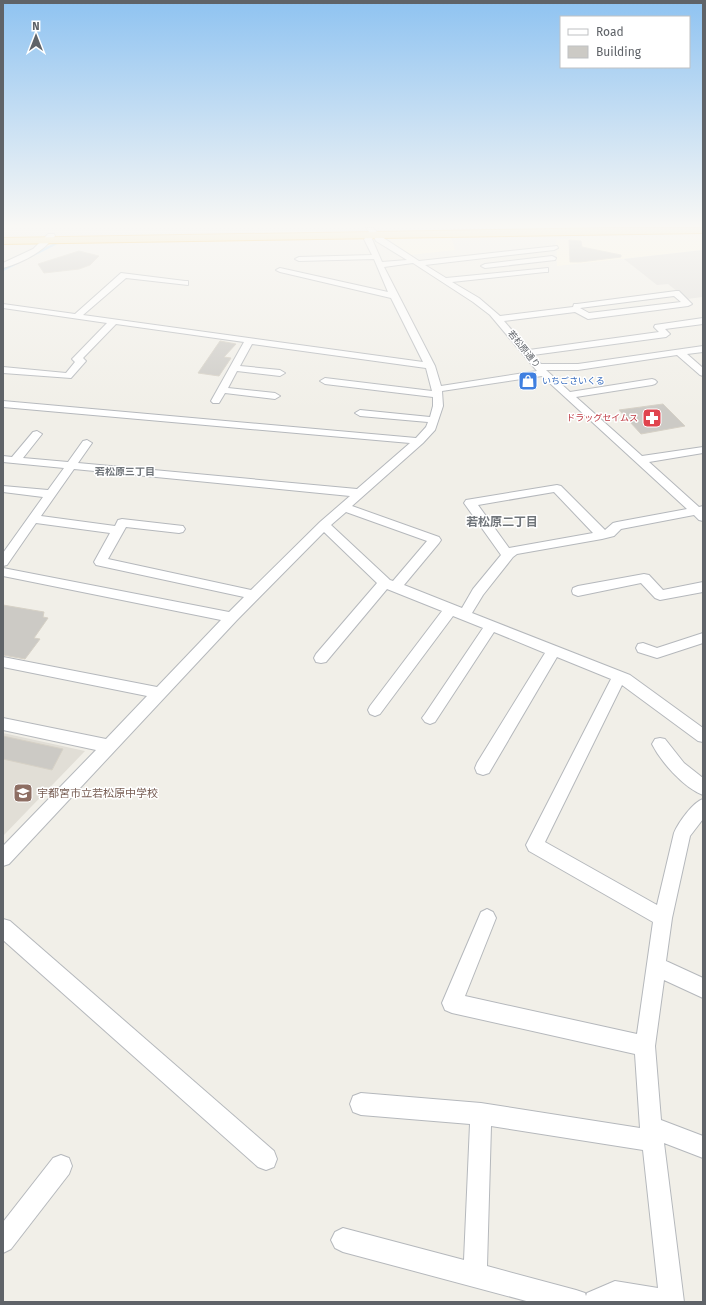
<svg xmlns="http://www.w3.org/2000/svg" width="706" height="1305" viewBox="0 0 706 1305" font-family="'Fira Sans','Noto Sans JP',sans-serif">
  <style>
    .commercial { fill: #fef7e0 }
    .industrial { fill: #e0deda }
    .education { fill: #e1ded6 }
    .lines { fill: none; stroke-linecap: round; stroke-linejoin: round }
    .stream { stroke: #aadaff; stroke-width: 2.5 }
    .building { fill: #cccac5; stroke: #d6d1c6 }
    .minor-casing { stroke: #b5b8bc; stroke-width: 2 }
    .highway-casing { stroke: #f9ab00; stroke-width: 2 }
    .minor { fill: #fff; fill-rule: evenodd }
    .highway { fill: #fde293; fill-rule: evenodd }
    .labels { text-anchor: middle; stroke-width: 3; stroke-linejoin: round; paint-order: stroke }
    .far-street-label { font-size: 9px; fill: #5f6368; stroke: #fff }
    .far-shop-label { font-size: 9px; fill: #366cbe; stroke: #fff; text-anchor: start }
    .far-health-label { font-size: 9px; fill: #be3a42; stroke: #fff; text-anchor: end }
    .far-neighbourhood-label { font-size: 10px; font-weight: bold; fill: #70757a; stroke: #fff }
    .education-label { font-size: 11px; fill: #785e54; stroke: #fff; text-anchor: start }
    .neighbourhood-label { font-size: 12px; font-weight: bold; fill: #70757a; stroke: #fff }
  </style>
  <rect width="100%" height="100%" fill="#f1efe8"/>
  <g class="commercial">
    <path d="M703,233V250L557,266L556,240L599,234Z"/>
    <path d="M451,236L455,250L410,255L386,238Z"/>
  </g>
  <path class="industrial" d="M703,250V297L687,299L668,284L657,285L624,259Z"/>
  <path class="education" d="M3,733L85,751L3,836Z"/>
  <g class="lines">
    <g class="stream">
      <path d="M29,257L57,243"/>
      <path d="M3,270L21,261"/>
    </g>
  </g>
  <g class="building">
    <path d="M569,240L581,241L582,247L621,255V257L580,262H570Z"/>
    <path d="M79,251L99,256L90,265L79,269L44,273L38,264Z"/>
    <path d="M220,341L236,344L224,357L231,358L219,376L198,373Z"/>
    <path d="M663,404L685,426L641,434L619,410Z"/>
    <path d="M3,605L44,612L43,617L48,618L34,638L40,639L25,659L3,655Z"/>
    <path d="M3,736L63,749L52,770L3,759Z"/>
  </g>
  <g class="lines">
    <g class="minor-casing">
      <g id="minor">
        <path d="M366,228H373L382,237L419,261L557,246L558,248L554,250L425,265L446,278L548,268V272H545L452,282L479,298L500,316L573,307L574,304H577L676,291H679L692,304L688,306L588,319L575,312L504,321L529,350L659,332L654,327L655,325L703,318V324L665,329L670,334L666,337L533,355L541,364H578L703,346V352L687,354L703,368V376L700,375L677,355L578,370H546L570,392L652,379L655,380L657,382L655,384L652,385L576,397L642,456L703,447V453L649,462L699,507L703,506V521L699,520L694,515L621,529L614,536L602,539L517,554L513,557L483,595L472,613L630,675L703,728V742L698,741L622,685L545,842L657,905L674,833C678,823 693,802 703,799V819L690,836L672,918L666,961L703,978V998L664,980L655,1046L661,1120L703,1136V1158L664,1143L684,1302H530L343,1252L335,1248L331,1240L335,1232L343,1228L464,1260L470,1124L361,1115L353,1112L350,1104L353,1096L361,1093L481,1103L640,1128L635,1054L452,1013L445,1010L442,1003L481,912L487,909L493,912L496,918L465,996L637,1034L653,922L529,851L526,845L611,679L557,657L489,773L483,775L477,773L475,768L477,763L545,653L494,632L435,722L430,724L425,722L422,718L425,714L483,628L453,616L380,714L375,716L370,714L368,710L370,706L442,611L387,589L326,662L321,663L316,662L314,658L316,654L377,583L324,532L237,620L9,864L3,866V846L96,750L3,730V718L106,739L147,696L3,667V657L157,687L221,620L3,576V568L229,612L244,597L96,565L94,562L110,533L36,523L7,565L3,566V553L43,497L3,492V486L48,490L64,468L3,462V456L12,457L33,432L37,431L42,434L23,458L68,462L83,441L87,440L92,443L78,463L357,489L410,443L3,407V401L416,438L426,427L428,422L360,416L355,413L360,410L430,417L433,406V397L325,384L320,381L325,378L432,391L426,368L252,344L240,366L280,370L285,373L280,376L237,371L228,388L275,393L280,396L275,399L225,393L219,403H213L211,401L244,342L116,324L83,358L86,361L71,378L3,373V367L66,373L75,362L72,359L74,357L107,323L3,308V304L75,314L121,273L185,281H188V285L126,278L83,315L423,362L391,298L280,272L276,270L280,268L388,292L374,259L299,261L295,259L299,257L372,255L364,239L370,233ZM374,237L376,241L407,260L382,262L372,239ZM413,263L473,302L490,315L537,371L441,386L435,366L384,267ZM674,296L681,302L589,313L580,308ZM542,376L687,509L617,522L613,523L605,530L561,486L557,485L466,500L464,503L501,555L473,589L462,608L404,585L439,543L441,540L439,537L352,506L423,443L435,430L443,406L442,391ZM74,469L350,496L320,522L251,590L108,559L126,527L179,533L183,532L185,529L183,526L122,519L118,520L115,526L41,516ZM554,492L593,533L509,548L478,505ZM346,512L427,541L393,581L390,580L331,525ZM491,1126L643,1150L658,1288L615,1281L587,1293L586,1296L585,1293L576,1290L487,1266Z"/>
        <path d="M48,234H54L55,236C43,252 22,263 3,268V263L33,249Z"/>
        <path d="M552,256L556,258L555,260L485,268L481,266L485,264Z"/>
        <path d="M644,574L649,575L663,590L703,582V592L660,600L655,598L641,583L578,596L573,594L572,591L573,588L578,586Z"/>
        <path d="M703,633V643L657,658L638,652L636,648L638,644L643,643L657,648Z"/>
        <path d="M660,738L665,739L684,763L703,778V795C684,788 661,762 652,744L655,739Z"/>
        <path d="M3,919L10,921L274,1151L277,1159L274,1167L266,1170L258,1167L3,940Z"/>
        <path d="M61,1155L69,1158L72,1166L69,1174L11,1249L3,1253V1222L53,1158Z"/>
      </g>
    </g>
    <g class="highway-casing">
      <path id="highway" d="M613,228H703V233L3,244V238Z"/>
    </g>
    <use href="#minor" class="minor"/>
    <use href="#highway" class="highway"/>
  </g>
  <linearGradient id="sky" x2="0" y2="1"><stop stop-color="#8fc3f1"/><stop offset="0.55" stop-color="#f9f8f5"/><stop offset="1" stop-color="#f9f8f5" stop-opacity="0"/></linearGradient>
  <rect width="706" height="411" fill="url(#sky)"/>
  <defs>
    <g id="shop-square" transform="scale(1)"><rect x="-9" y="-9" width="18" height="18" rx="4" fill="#3f7fe0" stroke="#fff"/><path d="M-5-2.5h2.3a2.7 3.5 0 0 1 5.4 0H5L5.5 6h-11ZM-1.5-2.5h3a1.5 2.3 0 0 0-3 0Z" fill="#fff"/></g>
    <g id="pharmacy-square" transform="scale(1)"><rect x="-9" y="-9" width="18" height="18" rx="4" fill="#e0444e" stroke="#fff"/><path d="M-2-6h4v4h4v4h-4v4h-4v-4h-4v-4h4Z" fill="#fff"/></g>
    <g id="school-square" transform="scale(1)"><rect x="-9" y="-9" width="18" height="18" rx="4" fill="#8d6e63" stroke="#fff"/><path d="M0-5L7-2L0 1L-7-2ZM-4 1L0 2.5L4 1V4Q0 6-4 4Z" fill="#fff"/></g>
  </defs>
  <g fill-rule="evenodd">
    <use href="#shop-square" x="528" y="381"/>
    <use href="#pharmacy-square" x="652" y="418"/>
    <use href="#school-square" x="23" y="793"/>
  </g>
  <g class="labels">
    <g class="far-street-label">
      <text transform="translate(524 349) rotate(51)" y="3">若松原通り</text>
    </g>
    <g class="far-shop-label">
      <text x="542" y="384">いちごさいくる</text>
    </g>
    <g class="far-health-label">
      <text x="638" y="421">ドラッグセイムス</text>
    </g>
    <g class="far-neighbourhood-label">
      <text x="125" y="475">若松原三丁目</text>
    </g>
    <g class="education-label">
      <text x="37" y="797">宇都宮市立若松原中学校</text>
    </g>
    <g class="neighbourhood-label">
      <text x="502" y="526">若松原二丁目</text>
    </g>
  </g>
  <rect width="706" height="1305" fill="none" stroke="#5f6368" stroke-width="8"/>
  <rect x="560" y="16" width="130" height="52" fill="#ffffff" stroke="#bfc1c3"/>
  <rect x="568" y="29" width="20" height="6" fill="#ffffff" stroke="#bfc1c3"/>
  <text x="596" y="36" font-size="12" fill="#5f6368">Road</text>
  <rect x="568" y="46" width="20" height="12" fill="#cccac5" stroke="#bfc1c3"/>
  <text x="596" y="56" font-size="12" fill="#5f6368">Building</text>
  <g transform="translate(36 36)" stroke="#ffffff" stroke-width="3" paint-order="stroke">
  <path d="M0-3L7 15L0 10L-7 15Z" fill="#5f6368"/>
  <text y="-6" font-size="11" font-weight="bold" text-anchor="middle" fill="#5f6368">N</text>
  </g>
</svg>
